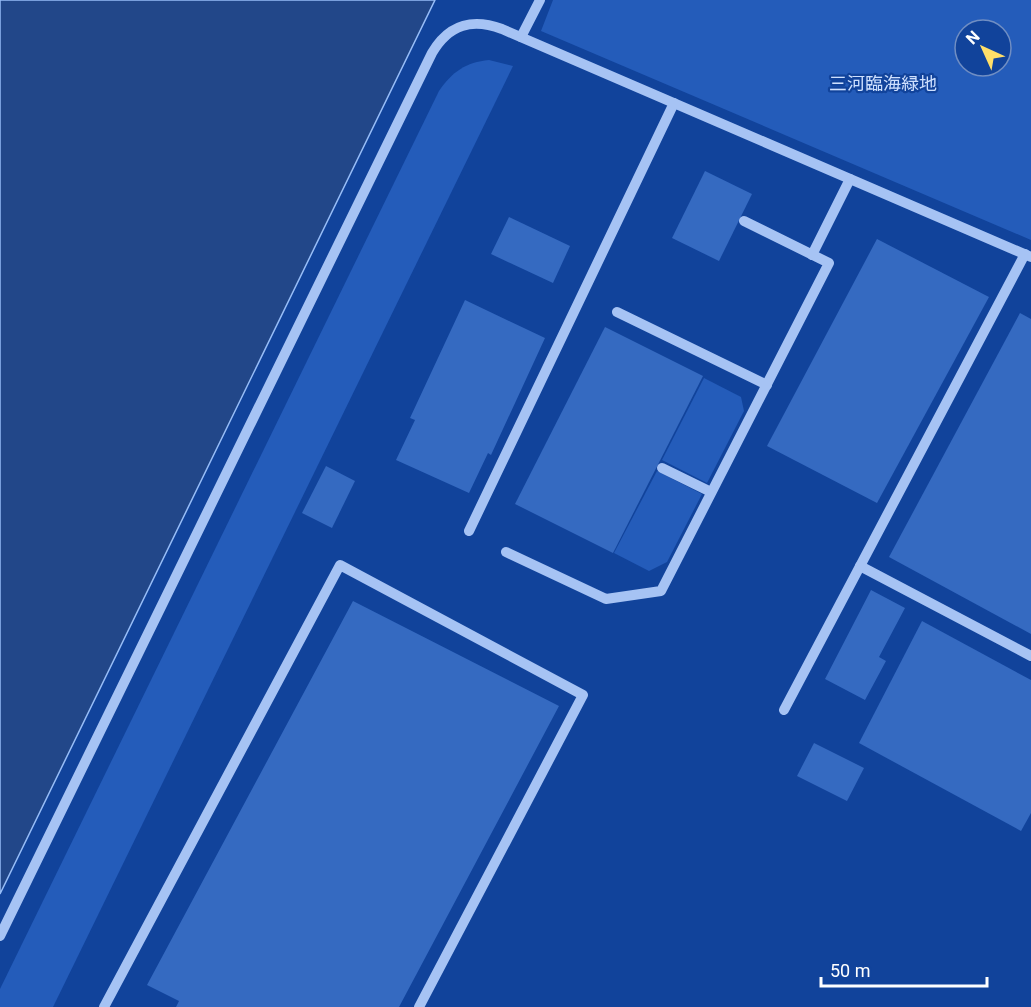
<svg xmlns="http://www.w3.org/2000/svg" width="1031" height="1007" viewBox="0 0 1031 1007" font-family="Roboto,'Noto Sans JP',sans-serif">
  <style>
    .green { fill: #245cba; fill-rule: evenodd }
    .water { fill: #224789; stroke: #97bdf7; stroke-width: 1.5 }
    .building { fill: #356ac1 }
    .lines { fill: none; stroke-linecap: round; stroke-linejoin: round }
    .minor { stroke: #a6c3f4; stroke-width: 10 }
    .labels { text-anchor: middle; stroke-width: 4.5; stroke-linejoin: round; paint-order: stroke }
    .park-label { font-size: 18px; fill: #cee0fe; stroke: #11439b }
  </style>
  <rect width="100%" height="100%" fill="#11439b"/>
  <g class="green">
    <path d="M553,0H1031V240L541,31ZM965,30H1001V66H965Z"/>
    <path d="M489,60L513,66L53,1007H0V989L439,91C452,72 466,62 489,60Z"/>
    <path d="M704,378L741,397L744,411L707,483L662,460Z"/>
    <path d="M657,471L702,494L667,562L649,571L614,553Z"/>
  </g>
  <path class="water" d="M0,0H435L0,894Z"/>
  <g class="building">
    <path d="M705,171L752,194L719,261L672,238Z"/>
    <path d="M509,217L570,246L553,283L491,254Z"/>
    <path d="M877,239L989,297L877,503L767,446Z"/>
    <path d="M465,300L545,338L491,455L488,453L469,493L396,460L415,420L410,418Z"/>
    <path d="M1020,313L1031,319V634L889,557Z"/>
    <path d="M605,327L703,376L613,553L515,504Z"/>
    <path d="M326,466L355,481L332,528L302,513Z"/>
    <path d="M871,590L905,608L879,657L886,661L865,700L825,679Z"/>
    <path d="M353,601L559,706L399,1007H176L179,1001L147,985Z"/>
    <path d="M922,621L1031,680V813L1021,831L859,743Z"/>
    <path d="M814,743L864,768L847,801L797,776Z"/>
  </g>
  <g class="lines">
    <g class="minor">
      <path d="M521,37L540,0"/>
      <path d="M812,255L850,179"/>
      <path d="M617,312L767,385"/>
      <path d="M662,468L711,492"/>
      <path d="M469,531L674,103"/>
      <path d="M506,552L606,599L661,591L829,263L744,221"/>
      <path d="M860,566L1031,656"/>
      <path d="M784,710L1025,254"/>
      <path d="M0,936L432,53C449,24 472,18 502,29L1031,257"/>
      <path d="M104,1007L340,565L583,695L419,1007"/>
    </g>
  </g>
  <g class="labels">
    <g class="park-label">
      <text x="883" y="90">三河臨海緑地</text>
    </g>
  </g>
  <g transform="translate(983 48) rotate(315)"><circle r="28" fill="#11439b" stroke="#708ec3" stroke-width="1.5"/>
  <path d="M0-4.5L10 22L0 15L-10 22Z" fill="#ffdf69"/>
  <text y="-9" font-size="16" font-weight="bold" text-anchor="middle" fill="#ffffff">N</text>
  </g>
  <path d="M821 977v9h166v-9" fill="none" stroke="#ffffff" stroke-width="3"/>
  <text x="830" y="977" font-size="18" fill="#ffffff" stroke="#11439b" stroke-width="4.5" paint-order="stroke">50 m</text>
</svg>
